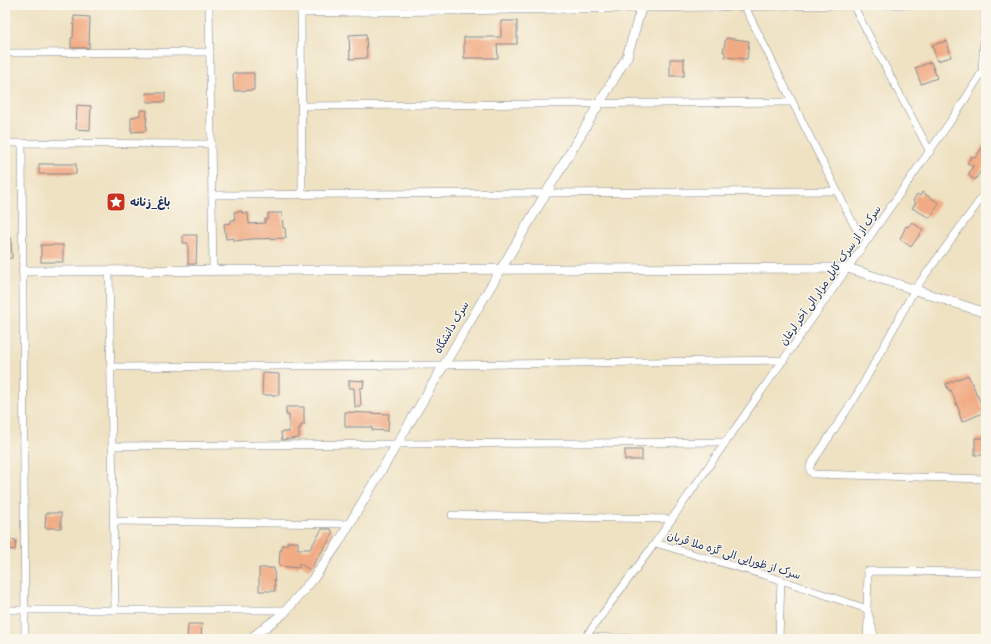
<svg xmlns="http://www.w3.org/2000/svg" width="991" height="644" viewBox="0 0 991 644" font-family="Delius,'Playpen Sans Arabic',sans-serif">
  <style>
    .building { fill: #f1ab84 }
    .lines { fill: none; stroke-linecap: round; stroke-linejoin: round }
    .minor-casing { stroke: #858890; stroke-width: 8 }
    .tertiary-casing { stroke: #858890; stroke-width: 10 }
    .minor { stroke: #fff; stroke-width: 7 }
    .tertiary { stroke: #fff; stroke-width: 9 }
    .labels { text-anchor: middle; stroke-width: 3; stroke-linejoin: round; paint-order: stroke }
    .poi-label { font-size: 11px; font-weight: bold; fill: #1b2f5e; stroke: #fbf7ec; text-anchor: start }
    .street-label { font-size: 11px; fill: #1b2f5e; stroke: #fbf7ec }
  </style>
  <rect width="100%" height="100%" fill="#fbf7ec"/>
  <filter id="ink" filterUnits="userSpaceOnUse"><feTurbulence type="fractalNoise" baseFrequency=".025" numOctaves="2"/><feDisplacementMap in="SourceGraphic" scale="8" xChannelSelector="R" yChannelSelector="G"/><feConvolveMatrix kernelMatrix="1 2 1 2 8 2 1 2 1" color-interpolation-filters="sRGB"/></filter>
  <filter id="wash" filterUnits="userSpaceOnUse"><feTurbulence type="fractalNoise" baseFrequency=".012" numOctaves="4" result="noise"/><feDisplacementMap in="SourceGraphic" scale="16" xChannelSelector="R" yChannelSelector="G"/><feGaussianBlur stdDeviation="0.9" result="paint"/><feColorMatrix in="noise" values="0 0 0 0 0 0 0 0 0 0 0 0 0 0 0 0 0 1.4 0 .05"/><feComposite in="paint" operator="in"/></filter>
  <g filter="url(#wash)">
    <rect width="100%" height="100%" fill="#efe2c3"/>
    <g id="blocks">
      <g class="building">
        <path d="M74,16L90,17L89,48H71V38H73Z"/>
        <path d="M501,21H517V44H497L498,58H464V37H501Z"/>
        <path d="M366,34L367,58L350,59L349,35Z"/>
        <path d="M726,38L749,41L747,59L725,57V52H723Z"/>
        <path d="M947,41L951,57L937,61L932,45Z"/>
        <rect x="670" y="59" width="14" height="17"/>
        <path d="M931,62L937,78L921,84L915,68Z"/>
        <path d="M233,73H254V90L234,91Z"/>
        <path d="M146,93H165V102H147Z"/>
        <path d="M77,105L91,106L90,130L76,129Z"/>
        <path d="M140,110H147L146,131L131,132V118L140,115Z"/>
        <path d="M986,142V163L975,180L968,175L973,166L967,163L972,156L975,158Z"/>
        <rect x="39" y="164" width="37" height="10"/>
        <path d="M922,192L939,203L930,218L912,208L916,203L913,201L917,194L920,196Z"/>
        <path d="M242,211V213H248L249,224L265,223V219H268V213H282L283,228H285L286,238L251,239L234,241V238L226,239L224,224L231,223V220H235L234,212Z"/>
        <path d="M912,222L923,230L911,247L900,239L906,226L908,227Z"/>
        <path d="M183,235H197L196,264H188V243H183Z"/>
        <path d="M5,237H11L12,258L5,259Z"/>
        <rect x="41" y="245" width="22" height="17"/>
        <path d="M263,373L279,374V395H262Z"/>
        <path d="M968,375L985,412L962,422L959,413H960L951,390L949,391L946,384Z"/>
        <path d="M349,380L364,381L363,388H360L361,407H355L354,388H349Z"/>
        <path d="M286,407H304V425H301V428H299V438L282,440L281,432H289V415H286Z"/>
        <path d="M345,412L389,414L388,431L372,430V427H345Z"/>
        <rect x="975" y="438" width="11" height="17"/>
        <rect x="625" y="450" width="17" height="10"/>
        <path d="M46,513H61V528H45Z"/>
        <path d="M322,529H331L333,534L310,570L299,563V568L279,566L280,550H282V545H287V542H298V549H310Z"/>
        <path d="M5,539L16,540L15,550L5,549Z"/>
        <path d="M259,568H274L275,591H259Z"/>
        <path d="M188,624H202L201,638L187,639Z"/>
      </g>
    </g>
  </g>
  <g filter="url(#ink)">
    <use href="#blocks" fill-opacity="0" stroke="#858890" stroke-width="1"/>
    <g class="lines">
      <g class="minor-casing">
        <g id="minor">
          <path d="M209,5L213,271"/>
          <path d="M301,5L302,195"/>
          <path d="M744,5L855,227L869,239"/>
          <path d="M853,5L930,152"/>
          <path d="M301,13L853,5H986"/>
          <path d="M5,53L210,52"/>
          <path d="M301,106L792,102"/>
          <path d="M5,143L211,144"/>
          <path d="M22,143L25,639"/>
          <path d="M986,192L915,289L858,393L810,466V471L813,474L986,479"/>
          <path d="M212,195L837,191"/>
          <path d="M109,271L115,610"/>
          <path d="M111,367L443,365L784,360"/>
          <path d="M112,446L726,442"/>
          <path d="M452,515L672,519"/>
          <path d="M113,521L350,524"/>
          <path d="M655,543L781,580L867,609L875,639"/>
          <path d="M867,609L868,571L986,572"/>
          <path d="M5,610H286"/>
          <path d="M586,637L645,639"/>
          <path d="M584,639L655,543L959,109L982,72L986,5"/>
          <path d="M779,639L781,580"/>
          <path d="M867,639L868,621"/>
        </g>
      </g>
      <g class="tertiary-casing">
        <g id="tertiary">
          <path d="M23,271L848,268L986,313"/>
          <path d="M250,639L284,613L313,579L337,545L627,57L642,5"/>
        </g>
      </g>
      <use href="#minor" class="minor"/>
      <use href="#tertiary" class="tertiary"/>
    </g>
  </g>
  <defs>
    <g id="sight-square" transform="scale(1)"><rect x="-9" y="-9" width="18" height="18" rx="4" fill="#c8321e" stroke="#fbf7ec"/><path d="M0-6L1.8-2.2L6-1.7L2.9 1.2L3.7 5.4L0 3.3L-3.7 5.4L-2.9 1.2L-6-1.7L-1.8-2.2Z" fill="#fff"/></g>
  </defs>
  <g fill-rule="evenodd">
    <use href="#sight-square" x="116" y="202"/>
  </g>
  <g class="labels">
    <g class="poi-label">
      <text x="130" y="206">باغ_زنانه</text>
    </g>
    <g class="street-label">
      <text transform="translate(830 275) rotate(-55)" y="4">سرک از از سرک کابل مزار الی آخر لرغان</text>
      <text transform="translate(451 327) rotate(-60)" y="4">سرک دانشگاه</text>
      <text transform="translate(734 555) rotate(17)" y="4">سرک از ظورایی الی گزه ملا قربان</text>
    </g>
  </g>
  <rect width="991" height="644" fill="none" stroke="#fbf7ec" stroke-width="20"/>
</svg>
